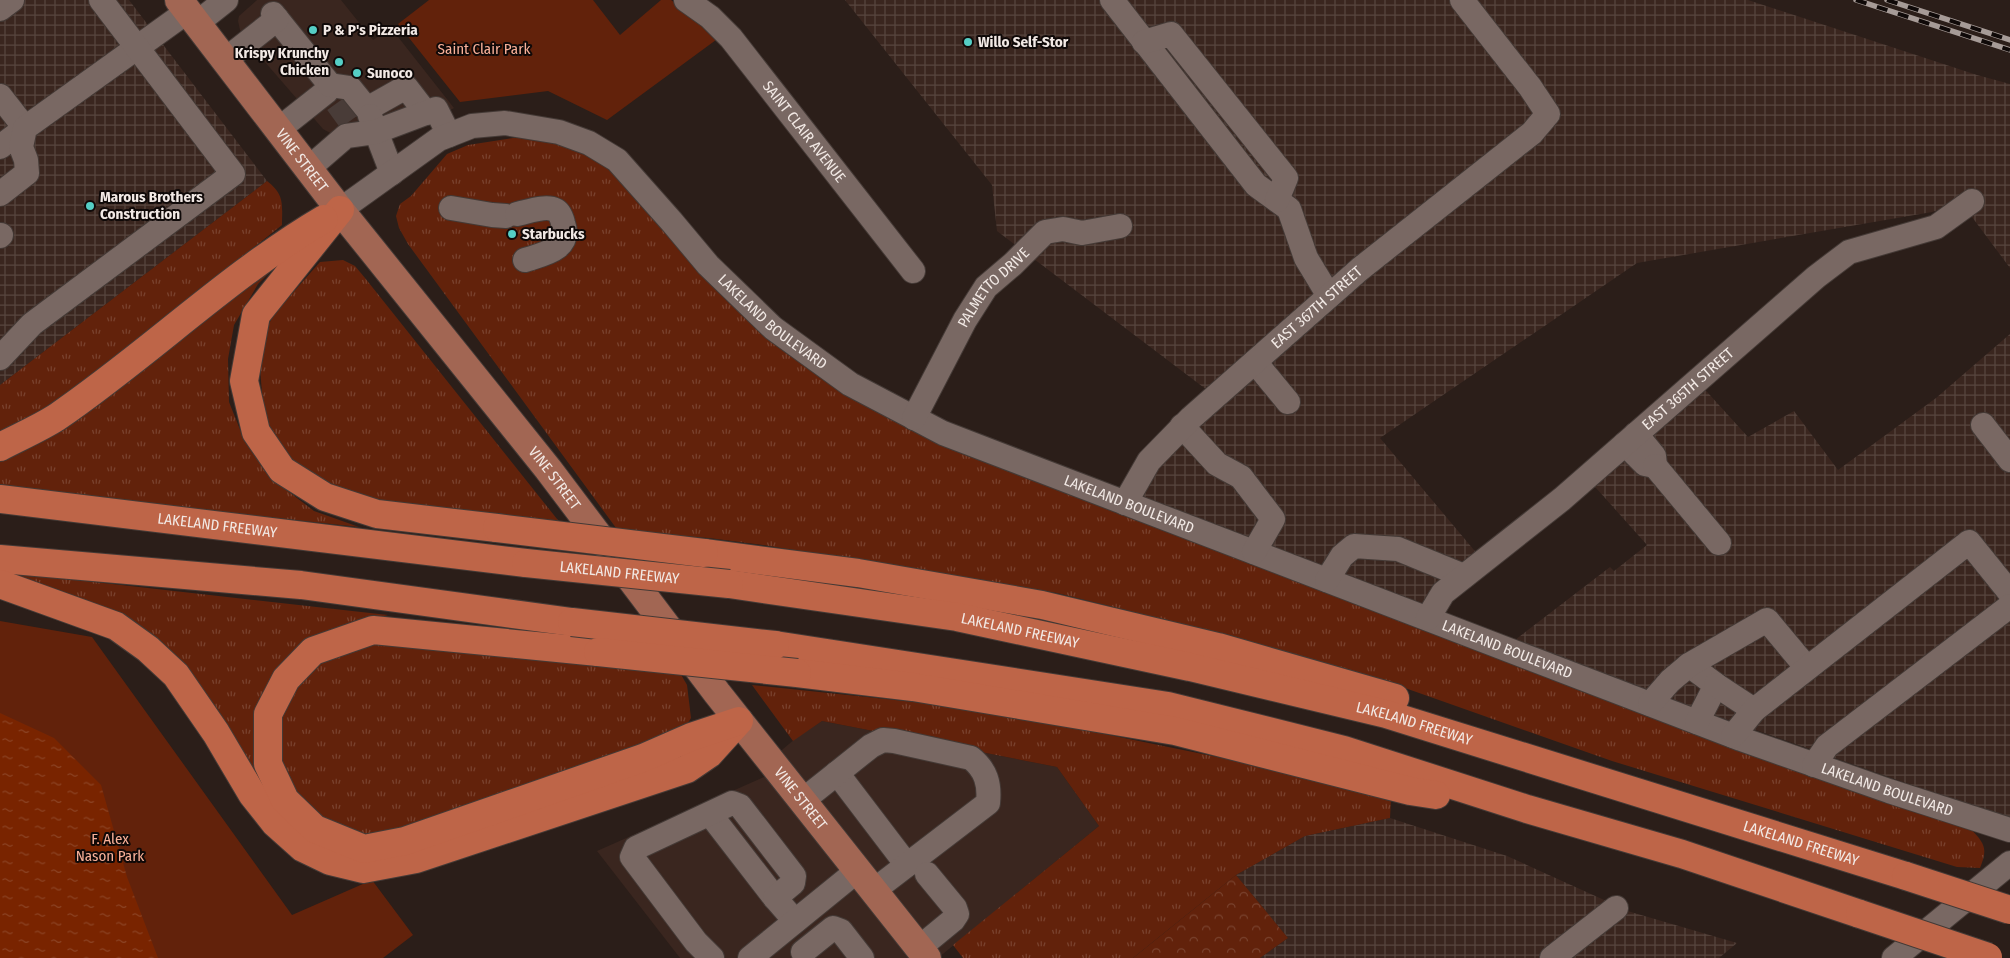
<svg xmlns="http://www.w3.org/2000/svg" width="2010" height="958" viewBox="0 0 2010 958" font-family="'Fira Sans Condensed',sans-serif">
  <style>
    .built { fill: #3a261f }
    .industrial { fill: url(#industrial-grid) }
    .grass { fill: url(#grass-tufts) }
    .forest { fill: url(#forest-crowns) }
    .park { fill: #62220b }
    .water { fill: url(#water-ripples) }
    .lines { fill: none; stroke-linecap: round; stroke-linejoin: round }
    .minor-tunnel { stroke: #493c38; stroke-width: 24; stroke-dasharray: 24 12; stroke-linecap: butt }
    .minor-casing { stroke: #443a36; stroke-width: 26 }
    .major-casing { stroke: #443a36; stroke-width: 30 }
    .highway-casing { stroke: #443a36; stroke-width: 30 }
    .minor { stroke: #796863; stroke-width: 24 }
    .major { stroke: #a26653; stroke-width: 28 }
    .highway { stroke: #be6548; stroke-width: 28 }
    .rail-casing { stroke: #a69b97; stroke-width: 5.5 }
    .rail { stroke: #0f0908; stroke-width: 4; stroke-dasharray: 11; stroke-linecap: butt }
    .highway-bridge-casing { stroke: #443a36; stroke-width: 30; stroke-linecap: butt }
    .highway-bridge { stroke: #be6548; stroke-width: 28 }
    .poi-dot { fill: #55cec5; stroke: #0f0908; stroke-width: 2 }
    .labels { text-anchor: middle; stroke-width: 4; stroke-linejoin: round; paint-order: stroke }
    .poi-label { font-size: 15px; font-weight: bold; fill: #f2e9e5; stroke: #0f0908; text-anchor: start }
    .park-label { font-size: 15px; fill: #f9b098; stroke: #0f0908 }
    .street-label { font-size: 15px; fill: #f2e9e5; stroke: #0f0908 }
  </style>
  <defs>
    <pattern id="industrial-grid" width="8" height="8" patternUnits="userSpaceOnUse" patternTransform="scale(1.25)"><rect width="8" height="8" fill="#3a261f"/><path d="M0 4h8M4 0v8" fill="none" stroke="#57463f"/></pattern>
    <pattern id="grass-tufts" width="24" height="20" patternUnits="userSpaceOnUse" patternTransform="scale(1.25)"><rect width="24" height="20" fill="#62220b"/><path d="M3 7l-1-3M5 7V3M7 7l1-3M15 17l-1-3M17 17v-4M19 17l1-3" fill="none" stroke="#79422e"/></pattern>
    <pattern id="forest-crowns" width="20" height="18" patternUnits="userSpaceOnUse" patternTransform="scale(1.25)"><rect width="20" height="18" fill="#62220b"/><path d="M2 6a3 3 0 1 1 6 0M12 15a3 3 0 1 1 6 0" fill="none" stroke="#79422e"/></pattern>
    <pattern id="water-ripples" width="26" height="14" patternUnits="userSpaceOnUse" patternTransform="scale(1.25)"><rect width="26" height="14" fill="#792400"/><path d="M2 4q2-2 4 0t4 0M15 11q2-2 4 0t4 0" fill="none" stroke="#8c4425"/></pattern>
  </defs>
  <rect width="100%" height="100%" fill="#2b1e19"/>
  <g class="built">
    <path d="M257,0H341L373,40L391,28L454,108L434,119L357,148L323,129L258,54L240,30L238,21L239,16Z"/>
    <path d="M822,721L1057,767L1099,826L938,958L776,755L796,738Z"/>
    <path d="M773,773L921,958H680L597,851Z"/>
  </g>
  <g class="industrial">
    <path d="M0,0H129L267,181L0,385Z"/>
    <path d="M845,0H1748L1977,75L2010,84V268L1969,213L1958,204L1932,212L1637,263L1380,438L1479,556L1425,611L1134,498L1207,390L997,231L992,185Z"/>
    <path d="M2010,334V820L1511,643L1610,567L1614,571L1647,545L1588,479L1699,383L1748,437L1794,411L1838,470L1936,398Z"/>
    <path d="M1390,818L1507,856L1613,904L1545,958H1260L1288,938L1236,875L1305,836Z"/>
    <path d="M1624,910L1737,943L1719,958H1563Z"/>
  </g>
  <g class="grass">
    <path d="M513,138H540L578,148L616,173L640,199L675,245L751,321L810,369L1970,828C1985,844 1988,848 1980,868L1957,867L1612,761L1388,682L1226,635L1057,593L763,545L709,538L619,532L408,244L399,228L396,216L400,204L411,196L447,154L468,145Z"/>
    <path d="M267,181C285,195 282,204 282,225L80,385L42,412L0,435V385Z"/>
    <path d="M343,260L355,266L365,278L561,524L370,501L330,489L291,462L271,430L263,405L260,368L266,331L273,315L320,262Z"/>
    <path d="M276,266L258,284L234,325L228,359L229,402L245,442L272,479L314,511L359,527L0,488V453Z"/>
    <path d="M6,572L388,615L336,630L298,653L265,780L254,785L191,684Z"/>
    <path d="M366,641L679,671L687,685L691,718L685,728L669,741L383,837L349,833L302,808L278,757L279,727L283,708L296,685L322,660Z"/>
    <path d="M752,685L981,709L1237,761L1391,799L1390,818L1305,836L1236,875L1133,958H963L953,945L1099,826L1057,767L822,721L793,741Z"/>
  </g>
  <path class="forest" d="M1236,875L1288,938L1260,958H1133Z"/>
  <g class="park">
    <path d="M429,0H593L620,35L661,0H671L720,37L607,120L548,91L460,102L398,24Z"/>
    <path d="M0,621L92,637L292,915L372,880L413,935L383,958H0Z"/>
  </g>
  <path class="water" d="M0,713L54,738L101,785L127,877L158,958H0Z"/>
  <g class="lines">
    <path class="minor-tunnel" d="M337,103L350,121"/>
    <g class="minor-casing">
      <g id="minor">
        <path id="s1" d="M686,0L710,17L731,38L913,271"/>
        <path d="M1112,0L1256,185L1289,209L1306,258L1329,296"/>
        <path d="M0,9L12,0"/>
        <path d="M273,14L330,85L327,91L279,129"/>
        <path d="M197,23L226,0"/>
        <path d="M1144,42L1171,34L1286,178L1277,200"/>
        <path d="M225,60L277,19"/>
        <path d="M330,85L350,88L367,109L406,87L426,113"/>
        <path d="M0,96L25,128L0,147"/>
        <path d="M370,116L392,173"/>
        <path d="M309,168L346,136L375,132L436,109L449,135"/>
        <path d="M0,194L27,173L26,160L21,147L25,128L188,11"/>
        <path d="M451,208L492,215L506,216"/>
        <path id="s2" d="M340,210L439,139L472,126L505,123L559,132L589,143L617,160L672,222L708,265L773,328L850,384L943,433L1741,739L1889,791L2010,830"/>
        <path d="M517,214C527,212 546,205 555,210C560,212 562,219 563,223C572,249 544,254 525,260"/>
        <path d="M0,236L1,235"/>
        <path d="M0,358L32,324L233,174L101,0"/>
        <path d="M1255,362L1288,402"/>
        <path id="s3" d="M914,418L965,320L986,287L1013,264L1045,232L1063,229L1082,233L1120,226"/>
        <path d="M1983,425L2010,460"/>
        <path d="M1182,426L1217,464L1241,477L1273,519L1254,552"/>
        <path d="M1625,444L1645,464L1655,466L1654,456L1636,434"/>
        <path d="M1655,466L1719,543"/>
        <path id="s4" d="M1125,503L1149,461L1191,418L1360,269L1532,133L1548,114L1530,87L1462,0"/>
        <path d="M1327,580L1342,556L1354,546L1398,549L1464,576"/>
        <path id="s5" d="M1428,618L1443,593L1562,499L1816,277L1849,252L1936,227L1972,201"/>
        <path d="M1689,665L1716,685L1697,722"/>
        <path d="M1716,685L1754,710"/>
        <path d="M1650,704L1670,681L1689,665L1767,620L1807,668"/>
        <path d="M1733,736L1754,710L1969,542L2010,593"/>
        <path d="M1814,765L1827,746L2010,606"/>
        <path d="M837,773L907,865"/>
        <path d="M802,801L871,746L883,740L894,741L971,758C986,770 990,784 988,803L873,891"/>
        <path d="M710,814L775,898"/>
        <path d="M919,948L953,920L957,914L955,908L927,874"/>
        <path d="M803,952L833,928L841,931L862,958"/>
        <path d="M712,958L696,942L632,857L636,848L732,803L740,806L794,876L793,883L775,898L795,921"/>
        <path d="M750,958L857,871"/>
        <path d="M1552,958L1616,908"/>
        <path d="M1894,958L2010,863"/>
      </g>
    </g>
    <g class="major-casing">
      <g id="major">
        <path id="s6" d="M179,0L340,210L548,469L717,693L927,958"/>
      </g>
    </g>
    <g class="highway-casing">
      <g id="highway">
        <path d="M340,210L256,315L244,381L256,432L282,470L325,497L377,514L497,528"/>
        <path d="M0,447C19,437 40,428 57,417C149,354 229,275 324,219"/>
        <path id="s7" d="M0,499L526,563"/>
        <path d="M704,553L858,573L1042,605L1218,647L1395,698"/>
        <path d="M0,559L301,585L572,622"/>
        <path d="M0,584L116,626L148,649L176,675L216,733L252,794L275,823L303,848L330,861L363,869L416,859L687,769L709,754L737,723"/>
        <path id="s8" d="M729,584L957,617L1190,667L1386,714L1906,876"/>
        <path d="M775,645L1168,706L1344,750L1527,809L1682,854L1860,914"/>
        <path d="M598,652L373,630L313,651L286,679L268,714V764L285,800L315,829L364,849L405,841L643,758L691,737L739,721"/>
        <path d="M797,673L913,687L1175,731L1410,791L1436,795"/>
      </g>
    </g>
    <use href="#minor" class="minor"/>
    <use href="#major" class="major"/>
    <use href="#highway" class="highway"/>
    <g class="rail-casing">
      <g id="rail">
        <path d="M1856,0L2010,50"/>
        <path d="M1887,0L2010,40"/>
      </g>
    </g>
    <use href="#rail" class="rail"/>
    <g class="highway-bridge-casing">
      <g id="highway-bridge">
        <path d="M497,528L704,553"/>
        <path id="s9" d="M526,563L729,584"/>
        <path d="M572,622L775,645"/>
        <path d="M598,652L797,673"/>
        <path d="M1906,876L2010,910"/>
        <path d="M1860,914L1988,957"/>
      </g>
    </g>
    <use href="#highway-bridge" class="highway-bridge"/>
  </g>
  <g class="poi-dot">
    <circle cx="313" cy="30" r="5"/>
    <circle cx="968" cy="42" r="5"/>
    <circle cx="339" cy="62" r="5"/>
    <circle cx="357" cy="73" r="5"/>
    <circle cx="90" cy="206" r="5"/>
    <circle cx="512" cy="234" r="5"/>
  </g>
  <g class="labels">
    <g class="poi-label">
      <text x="323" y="35">P &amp; P's Pizzeria</text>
      <text x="978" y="47">Willo Self-Stor</text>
      <text x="329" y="58" text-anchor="end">Krispy Krunchy<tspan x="329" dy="17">Chicken</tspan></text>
      <text x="367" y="78">Sunoco</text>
      <text x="100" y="202">Marous Brothers<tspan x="100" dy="17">Construction</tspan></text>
      <text x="522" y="239">Starbucks</text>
    </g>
    <g class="park-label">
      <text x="484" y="54">Saint Clair Park</text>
      <text x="110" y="844">F. Alex<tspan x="110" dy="17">Nason Park</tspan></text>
    </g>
    <g class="street-label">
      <text dy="5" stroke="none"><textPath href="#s1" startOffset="178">SAINT CLAIR AVENUE</textPath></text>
      <text dy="5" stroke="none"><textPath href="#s6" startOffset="202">VINE STREET</textPath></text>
      <text dy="5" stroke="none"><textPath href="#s3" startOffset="154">PALMETTO DRIVE</textPath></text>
      <text dy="5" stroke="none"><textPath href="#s4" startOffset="276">EAST 367TH STREET</textPath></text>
      <text dy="5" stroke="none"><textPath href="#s2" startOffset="535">LAKELAND BOULEVARD</textPath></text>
      <text dy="5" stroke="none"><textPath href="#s5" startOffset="348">EAST 365TH STREET</textPath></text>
      <text dy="5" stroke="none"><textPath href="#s6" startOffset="608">VINE STREET</textPath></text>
      <text dy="5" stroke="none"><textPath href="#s2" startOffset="939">LAKELAND BOULEVARD</textPath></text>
      <text dy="5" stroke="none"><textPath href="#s7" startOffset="219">LAKELAND FREEWAY</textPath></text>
      <text dy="5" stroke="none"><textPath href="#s9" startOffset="94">LAKELAND FREEWAY</textPath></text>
      <text dy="5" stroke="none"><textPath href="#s8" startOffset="295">LAKELAND FREEWAY</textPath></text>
      <text dy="5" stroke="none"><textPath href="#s2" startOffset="1344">LAKELAND BOULEVARD</textPath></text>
      <text dy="5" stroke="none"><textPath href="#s8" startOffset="700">LAKELAND FREEWAY</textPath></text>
      <text dy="5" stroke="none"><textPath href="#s2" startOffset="1749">LAKELAND BOULEVARD</textPath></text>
      <text dy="5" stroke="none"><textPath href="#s6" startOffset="1012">VINE STREET</textPath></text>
      <text dy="5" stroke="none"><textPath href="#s8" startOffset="1105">LAKELAND FREEWAY</textPath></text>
    </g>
  </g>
</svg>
